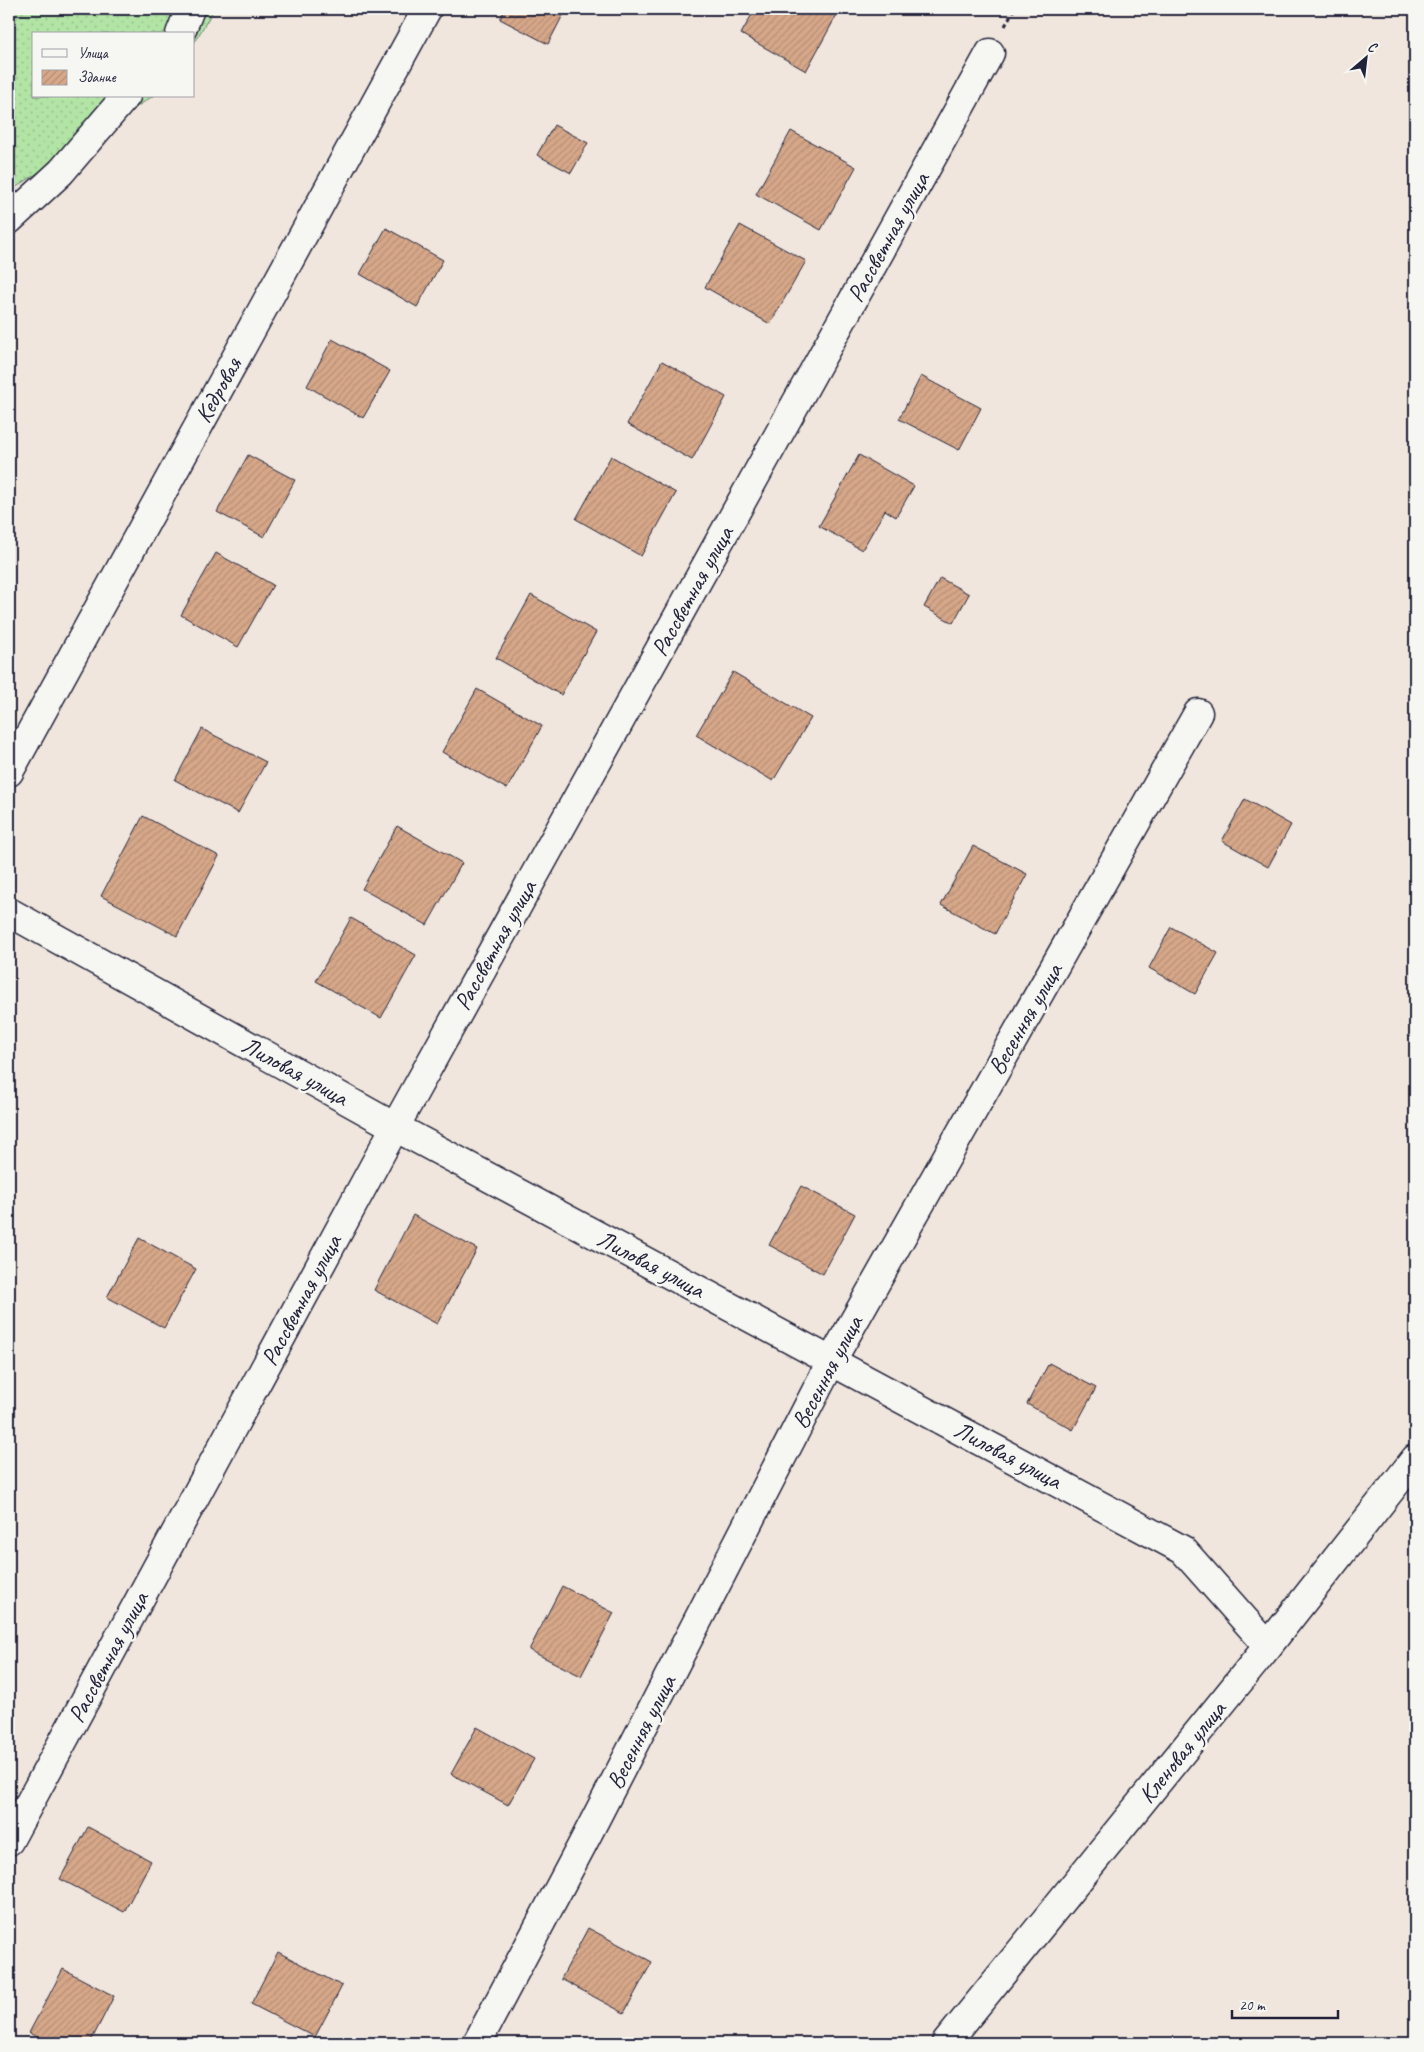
<svg xmlns="http://www.w3.org/2000/svg" width="1424" height="2052" viewBox="0 0 1424 2052" font-family="Caveat,sans-serif">
  <style>
    .grass { fill: url(#grass-dots); stroke: #6a8370 }
    .building { fill: url(#building-hatch); stroke: #22223b }
    .lines { fill: none; stroke-linecap: round; stroke-linejoin: round }
    .minor-casing { stroke: #22223b; stroke-width: 31 }
    .path { stroke: #22223b; stroke-width: 3; stroke-dasharray: 4 4; stroke-linecap: butt }
    .minor { stroke: #f6f6f2; stroke-width: 28 }
    .labels { text-anchor: middle; stroke-width: 5; stroke-linejoin: round; paint-order: stroke }
    .street-label { font-size: 24px; fill: #22223b; stroke: #f6f6f2 }
  </style>
  <defs>
    <pattern id="grass-dots" width="8" height="8" patternUnits="userSpaceOnUse" patternTransform="scale(1.25)"><rect width="8" height="8" fill="#b2e4a5"/><path d="M2 2h.1M6 6h.1" fill="none" stroke="#99c38f" stroke-width="1.8" stroke-linecap="round"/></pattern>
    <pattern id="building-hatch" width="6" height="6" patternUnits="userSpaceOnUse" patternTransform="scale(1.25)"><rect width="6" height="6" fill="#d6a788"/><path d="M-1 1l2-2M0 6l6-6M5 7l2-2" fill="none" stroke="#b78f76"/></pattern>
  </defs>
  <rect width="100%" height="100%" fill="#f0e6dd"/>
  <filter id="ink" filterUnits="userSpaceOnUse"><feTurbulence type="fractalNoise" baseFrequency=".02" numOctaves="2"/><feDisplacementMap in="SourceGraphic" scale="10" xChannelSelector="R" yChannelSelector="G"/><feConvolveMatrix kernelMatrix="1 2 1 2 8 2 1 2 1" color-interpolation-filters="sRGB"/></filter>
  <g filter="url(#ink)">
    <path class="grass" d="M9,9H214L194,43V34H34V96H153L9,192Z"/>
    <g class="building">
      <path d="M505,9H566L548,44L500,19Z"/>
      <path d="M755,9H840L806,71L741,34Z"/>
      <path d="M554,125L588,143L571,173L537,155Z"/>
      <path d="M791,131L856,167L821,230L756,194Z"/>
      <path d="M740,225L806,261L770,324L705,287Z"/>
      <path d="M386,228L443,260L417,307L360,274Z"/>
      <path d="M332,339L390,371L363,418L307,386Z"/>
      <path d="M662,361L726,397L692,460L627,424Z"/>
      <path d="M921,376L981,408L959,450L899,419Z"/>
      <path d="M248,455L295,480L264,537L217,512Z"/>
      <path d="M859,455L914,486L896,517L885,510L862,550L819,526Z"/>
      <path d="M611,456L676,493L641,556L576,519Z"/>
      <path d="M216,553L273,585L238,647L181,615Z"/>
      <path d="M940,578L969,594L953,623L924,607Z"/>
      <path d="M531,595L596,632L561,695L496,658Z"/>
      <path d="M733,672L811,718L773,781L696,735Z"/>
      <path d="M477,689L542,726L507,789L442,752Z"/>
      <path d="M202,729L266,762L238,813L175,780Z"/>
      <path d="M1245,799L1291,825L1268,867L1222,841Z"/>
      <path d="M143,816L219,856L177,936L101,896Z"/>
      <path d="M397,826L462,863L427,925L362,889Z"/>
      <path d="M973,846L1027,874L995,934L941,905Z"/>
      <path d="M351,918L416,955L381,1018L316,981Z"/>
      <path d="M1171,927L1218,953L1195,994L1149,968Z"/>
      <path d="M801,1186L855,1214L823,1274L769,1245Z"/>
      <path d="M413,1215L477,1249L437,1324L374,1290Z"/>
      <path d="M139,1238L196,1269L164,1328L107,1297Z"/>
      <path d="M1049,1363L1096,1388L1073,1430L1027,1404Z"/>
      <path d="M562,1586L614,1613L581,1676L529,1650Z"/>
      <path d="M477,1727L534,1759L508,1805L451,1774Z"/>
      <path d="M88,1827L151,1861L124,1912L60,1879Z"/>
      <path d="M588,1928L652,1962L624,2013L561,1979Z"/>
      <path d="M278,1952L342,1986L315,2037L251,2004Z"/>
      <path d="M63,1969L114,1996L90,2043H49L29,2033Z"/>
    </g>
    <g class="lines">
      <g class="minor-casing">
        <g id="minor">
          <path d="M180,34L190,9"/>
          <path d="M9,220L61,172L126,96"/>
          <path d="M9,772L427,9"/>
          <path d="M9,912L395,1127L1183,1550L1268,1646"/>
          <path d="M9,1841L395,1127L990,53"/>
          <path d="M477,2043L582,1845L832,1360L1198,713"/>
          <path d="M946,2043L1268,1646L1415,1459"/>
        </g>
      </g>
      <path class="path" d="M1005,26L1014,9"/>
      <use href="#minor" class="minor"/>
    </g>
  </g>
  <g class="labels">
    <g class="street-label">
      <text transform="translate(888 237) rotate(-61)" y="8">Рассветная улица</text>
      <text transform="translate(218 390) rotate(-61)" y="8">Кедровая</text>
      <text transform="translate(692 591) rotate(-61)" y="8">Рассветная улица</text>
      <text transform="translate(495 945) rotate(-61)" y="8">Рассветная улица</text>
      <text transform="translate(1025 1019) rotate(-60)" y="8">Весенняя улица</text>
      <text transform="translate(295 1071) rotate(29)" y="8">Лиловая улица</text>
      <text transform="translate(651 1264) rotate(28)" y="8">Лиловая улица</text>
      <text transform="translate(301 1300) rotate(-62)" y="8">Рассветная улица</text>
      <text transform="translate(827 1372) rotate(-62)" y="8">Весенняя улица</text>
      <text transform="translate(1008 1455) rotate(28)" y="8">Лиловая улица</text>
      <text transform="translate(108 1657) rotate(-62)" y="8">Рассветная улица</text>
      <text transform="translate(641 1732) rotate(-63)" y="8">Весенняя улица</text>
      <text transform="translate(1182 1752) rotate(-51)" y="8">Кленовая улица</text>
    </g>
  </g>
  <rect width="1424" height="2052" fill="none" stroke="#f6f6f2" stroke-width="30"/>
  <rect x="15" y="15" width="1394" height="2022" fill="none" stroke="#22223b" stroke-width="2" filter="url(#ink)"/>
  <rect x="32" y="32" width="162" height="65" fill="#f6f6f2" stroke="#a1a1a9"/>
  <rect x="42" y="49" width="25" height="8" fill="#f6f6f2" stroke="#a1a1a9"/>
  <text x="78" y="58" font-size="15" fill="#22223b">Улица</text>
  <rect x="42" y="70" width="25" height="15" fill="url(#building-hatch)" stroke="#a1a1a9"/>
  <text x="78" y="82" font-size="15" fill="#22223b">Здание</text>
  <g transform="translate(1366 58) rotate(28)" stroke="#f6f6f2" stroke-width="4" paint-order="stroke">
  <path d="M0-4L9 19L0 12L-9 19Z" fill="#22223b"/>
  <text y="-8" font-size="14" font-weight="bold" text-anchor="middle" fill="#22223b">С</text>
  </g>
  <path d="M1232 2010v8h106v-8" fill="none" stroke="#22223b" stroke-width="2.5"/>
  <text x="1239" y="2010" font-size="15" fill="#22223b" stroke="#f6f6f2" stroke-width="4" paint-order="stroke">20 m</text>
</svg>
